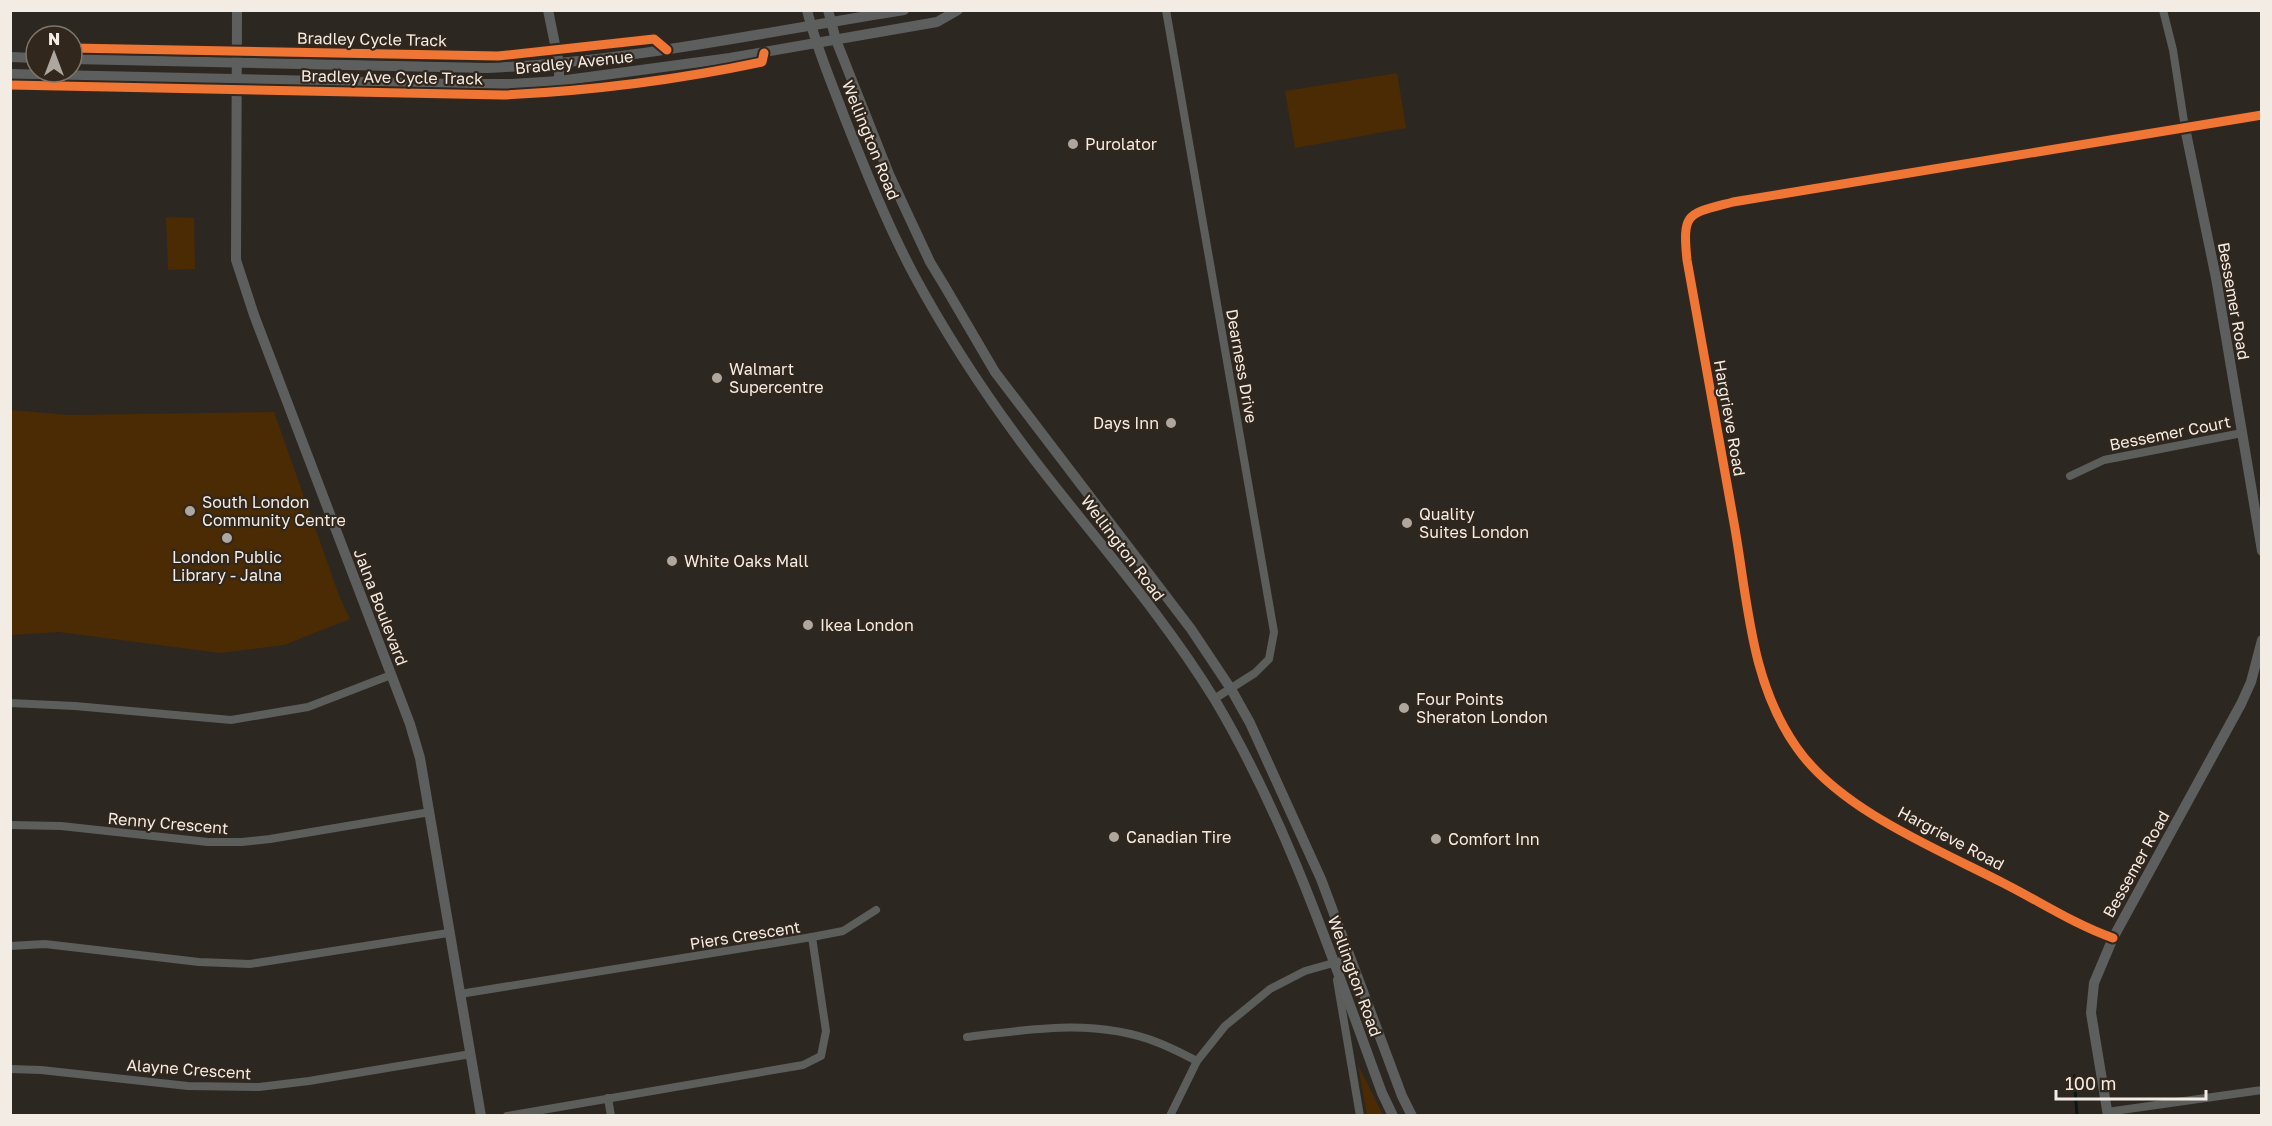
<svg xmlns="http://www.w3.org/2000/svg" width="2272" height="1126" viewBox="0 0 2272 1126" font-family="'Golos Text',sans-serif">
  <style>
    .green { fill: #4a2b04 }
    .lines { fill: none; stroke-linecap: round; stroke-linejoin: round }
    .stream { stroke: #041815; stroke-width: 3 }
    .street { stroke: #5c5e5c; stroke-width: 8 }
    .secondary { stroke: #5d5f5e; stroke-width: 10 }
    .cycleway-casing { stroke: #32271c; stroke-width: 13 }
    .cycleway { stroke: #f07635; stroke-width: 9 }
    .poi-dot { fill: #aea7a0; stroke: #32271c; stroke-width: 2 }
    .labels { text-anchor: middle; stroke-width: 4.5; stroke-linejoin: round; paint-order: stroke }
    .street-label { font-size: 16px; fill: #f3ece5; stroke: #32271c }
    .poi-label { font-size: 16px; fill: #f3ece5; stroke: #32271c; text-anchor: start }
  </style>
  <rect width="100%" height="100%" fill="#2d2721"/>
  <g class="green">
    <path d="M1397,73L1406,128L1295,148L1285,91Z"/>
    <path d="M166,217L194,218L195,269L168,270Z"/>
    <path d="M11,410L68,415L274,412L340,598L350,619L284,645L220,653L59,632L11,635Z"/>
    <path d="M1358,1065L1383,1115H1367Z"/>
  </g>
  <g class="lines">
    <path class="stream" d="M2074,1076L2077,1116"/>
    <g class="street">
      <path d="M1166,10L1274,632L1269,659L1255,673L1214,699"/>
      <path d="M2070,476L2104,460L2242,433"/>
      <path d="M10,703L75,706L231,720L308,707L391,675"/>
      <path d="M10,825L61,826L208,842H242L270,839L430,812"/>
      <path d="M812,937L843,931L876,910"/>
      <path d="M2113,938C2096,932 2080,922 2064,914C2037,900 2009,886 1983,872C1867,812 1786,786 1754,646L1684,236C1689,208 1709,208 1733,202L2185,128L2173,50L2163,10"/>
      <path d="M10,946L45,944L199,962L250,964L448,933"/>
      <path d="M1337,980L1360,1116"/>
      <path d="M460,994L812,937L826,1031L821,1056L803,1065L507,1116"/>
      <path d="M967,1037C1031,1029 1097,1018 1159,1043C1172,1048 1185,1055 1197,1061"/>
      <path d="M10,1069L41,1070L188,1086L259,1087L309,1081L471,1054"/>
      <path d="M608,1098L611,1116"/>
      <path d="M2107,1112L2262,1090"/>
      <path d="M1170,1116L1197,1061L1225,1026L1270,989L1305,971L1351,958"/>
    </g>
    <g class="secondary">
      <path d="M237,10L236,260L254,315L410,724L420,758L481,1116"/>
      <path d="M548,10L559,64V81"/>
      <path d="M807,10C816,47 831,81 844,116C865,169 887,224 914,275C949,340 991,403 1036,462C1096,540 1163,615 1215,700C1288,823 1333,960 1382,1093L1393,1116"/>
      <path d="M828,10L836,40L889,174L930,262L944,285L995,372L1191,629L1231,689L1250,723L1321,879L1402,1096L1412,1116"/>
      <path d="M10,57L36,58"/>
      <path d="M72,59L487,68C628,62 765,32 904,10"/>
      <path d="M10,74L455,84H512L559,81L730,58L937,22L958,10"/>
      <path d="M2262,115L2185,128L2216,278L2262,551"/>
      <path d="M2108,1116L2091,1013L2094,983L2113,938L2241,704L2251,682L2262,640"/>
    </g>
    <g class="cycleway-casing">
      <g id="cycleway">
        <path d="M72,48L498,56L654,39L667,50"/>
        <path d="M10,85L503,95C589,91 677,80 762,62L764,53"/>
        <path d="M2113,938C2076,925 2042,903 2007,885C1940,850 1841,811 1797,748C1750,682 1748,601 1734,523C1719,436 1703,348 1687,260C1682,211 1688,214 1733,202L2262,115"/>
      </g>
    </g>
    <use href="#cycleway" class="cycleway"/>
  </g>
  <g class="poi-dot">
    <circle cx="1073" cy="144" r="6"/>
    <circle cx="717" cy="378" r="6"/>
    <circle cx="1171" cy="423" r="6"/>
    <circle cx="190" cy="511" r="6"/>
    <circle cx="1407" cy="523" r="6"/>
    <circle cx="227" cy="538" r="6"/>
    <circle cx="672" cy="561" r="6"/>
    <circle cx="808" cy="625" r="6"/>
    <circle cx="1404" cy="708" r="6"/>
    <circle cx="1114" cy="837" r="6"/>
    <circle cx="1436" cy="839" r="6"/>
  </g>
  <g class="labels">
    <g class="street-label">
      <text transform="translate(372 39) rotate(1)" y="6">Bradley Cycle Track</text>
      <text transform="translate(574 62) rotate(-6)" y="6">Bradley Avenue</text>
      <text transform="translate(392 77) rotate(1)" y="6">Bradley Ave Cycle Track</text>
      <text transform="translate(871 140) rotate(68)" y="6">Wellington Road</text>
      <text transform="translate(2234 301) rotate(80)" y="6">Bessemer Road</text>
      <text transform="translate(1242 366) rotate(80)" y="6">Dearness Drive</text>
      <text transform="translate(1730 418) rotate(80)" y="6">Hargrieve Road</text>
      <text transform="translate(2170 433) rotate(-11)" y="6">Bessemer Court</text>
      <text transform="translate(1123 548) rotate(53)" y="6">Wellington Road</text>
      <text transform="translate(381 607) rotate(69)" y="6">Jalna Boulevard</text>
      <text transform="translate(168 823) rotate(5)" y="6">Renny Crescent</text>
      <text transform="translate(1951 838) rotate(28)" y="6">Hargrieve Road</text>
      <text transform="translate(2136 864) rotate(-61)" y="6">Bessemer Road</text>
      <text transform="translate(745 935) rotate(-9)" y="6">Piers Crescent</text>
      <text transform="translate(1355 976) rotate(70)" y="6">Wellington Road</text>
      <text transform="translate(189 1069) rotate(4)" y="6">Alayne Crescent</text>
    </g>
    <g class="poi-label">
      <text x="1085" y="150">Purolator</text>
      <text x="729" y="375">Walmart<tspan x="729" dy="18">Supercentre</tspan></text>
      <text x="1159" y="429" text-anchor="end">Days Inn</text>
      <text x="202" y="508">South London<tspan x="202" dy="18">Community Centre</tspan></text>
      <text x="1419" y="520">Quality<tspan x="1419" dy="18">Suites London</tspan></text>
      <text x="227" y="563" text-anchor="middle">London Public<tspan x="227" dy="18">Library - Jalna</tspan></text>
      <text x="684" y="567">White Oaks Mall</text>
      <text x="820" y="631">Ikea London</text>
      <text x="1416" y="705">Four Points<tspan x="1416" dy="18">Sheraton London</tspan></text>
      <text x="1126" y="843">Canadian Tire</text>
      <text x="1448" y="845">Comfort Inn</text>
    </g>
  </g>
  <rect width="2272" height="1126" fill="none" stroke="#f3ece5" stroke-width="24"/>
  <g transform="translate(54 54)"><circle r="28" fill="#32271c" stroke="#7f766c" stroke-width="1.5"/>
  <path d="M0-4.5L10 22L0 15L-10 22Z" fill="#aea7a0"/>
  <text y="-9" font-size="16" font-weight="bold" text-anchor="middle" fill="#f3ece5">N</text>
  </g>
  <path d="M2056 1090v9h150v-9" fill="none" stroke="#f3ece5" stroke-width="3"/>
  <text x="2065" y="1090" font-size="18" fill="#f3ece5" stroke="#32271c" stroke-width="4.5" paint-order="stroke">100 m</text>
</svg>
